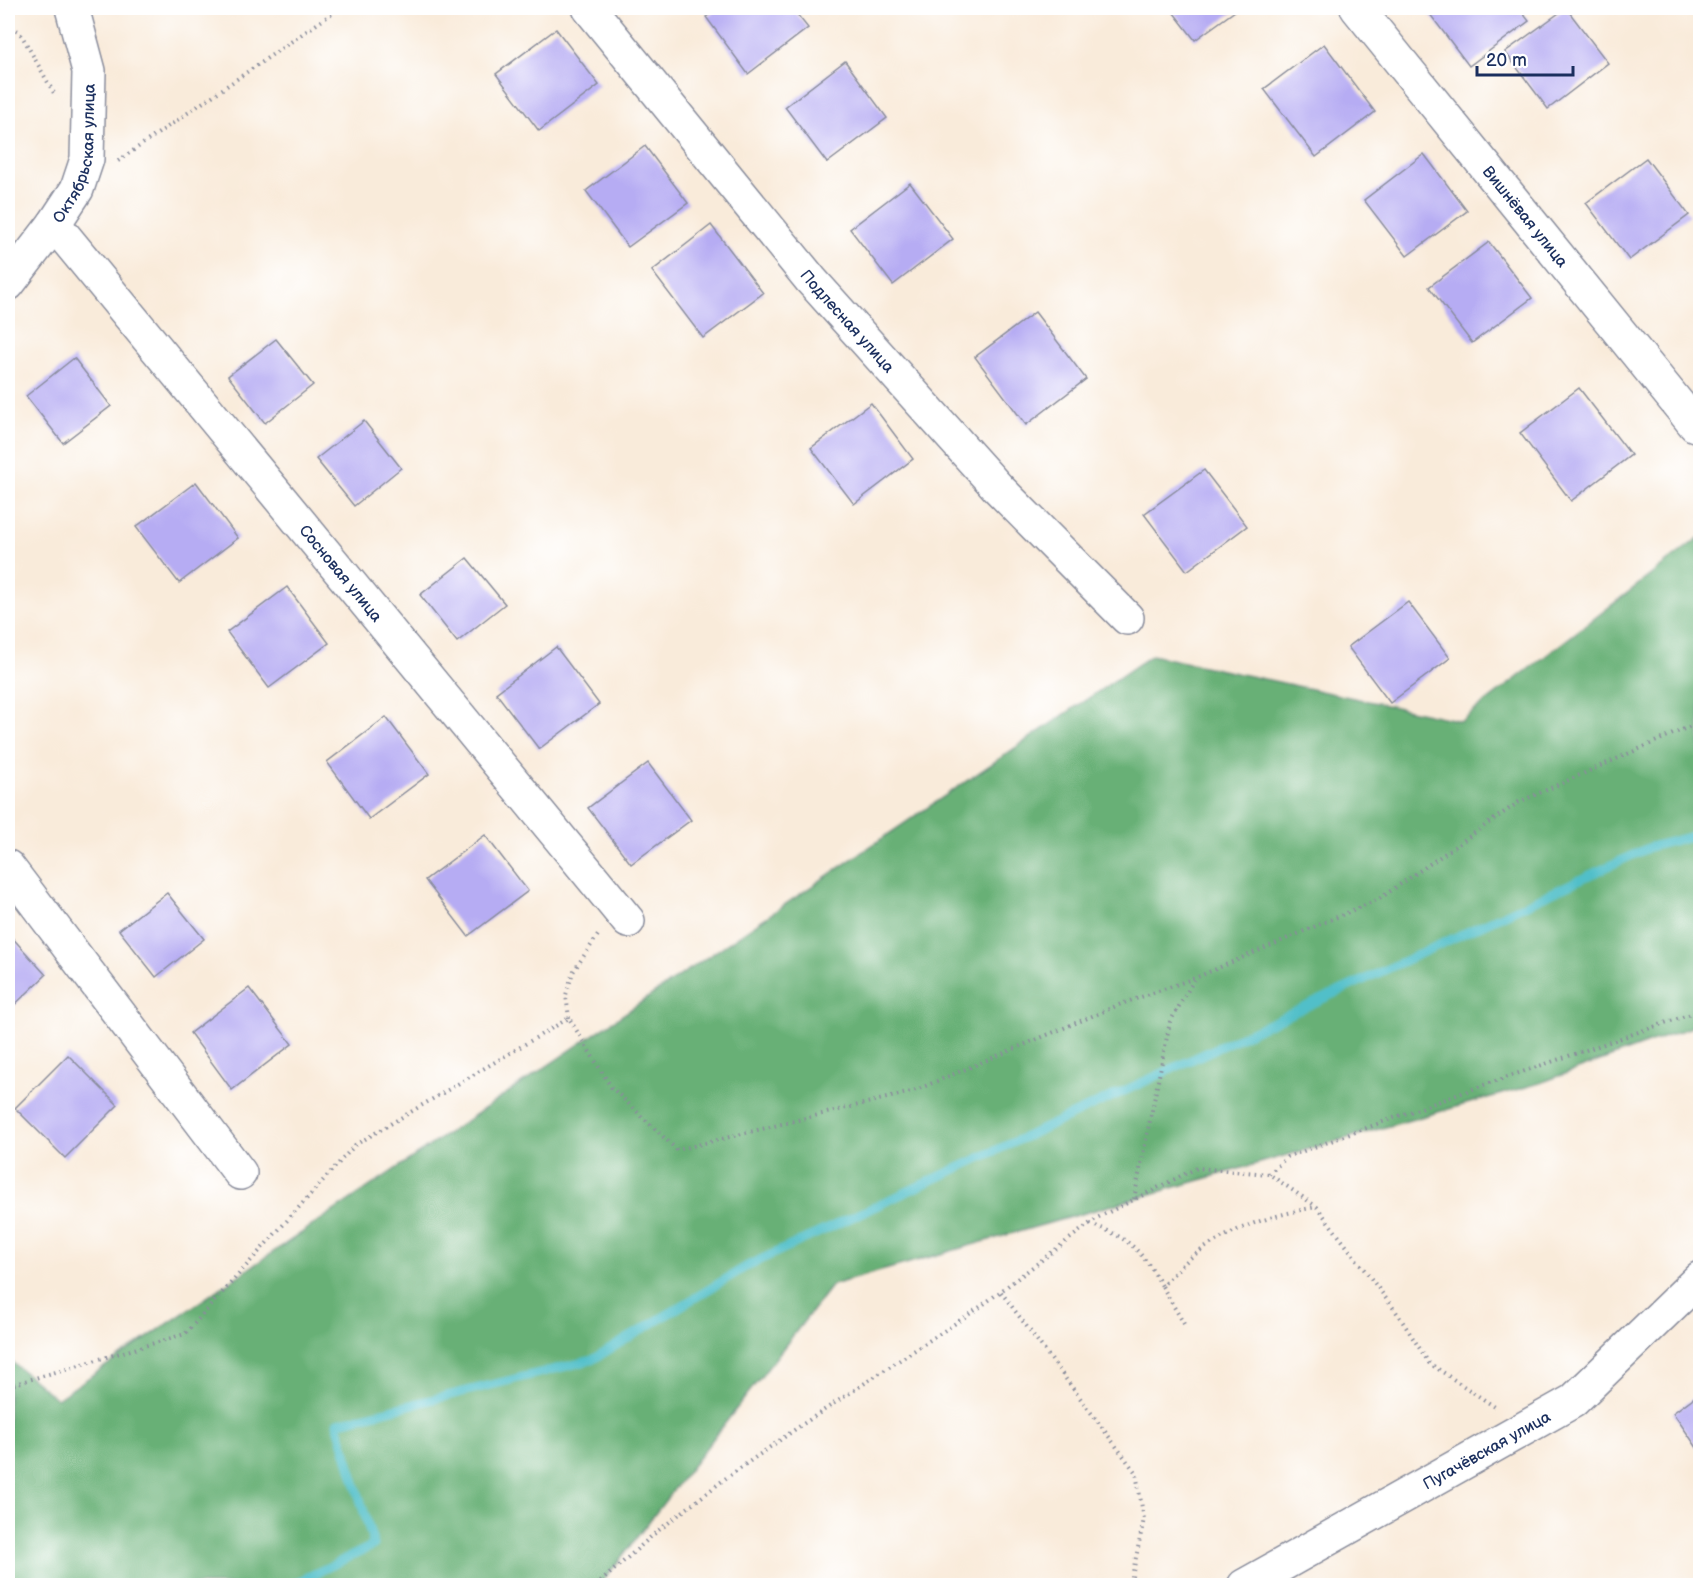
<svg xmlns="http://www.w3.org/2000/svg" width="1708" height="1593" viewBox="0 0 1708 1593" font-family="'Balsamiq Sans',sans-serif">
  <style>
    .forest { fill: #68b076; stroke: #42706a; stroke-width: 1.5 }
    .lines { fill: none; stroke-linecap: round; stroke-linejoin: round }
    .stream { stroke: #51bfc9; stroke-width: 9 }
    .building { fill: #b6acf3 }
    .minor-casing { stroke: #8a8d9c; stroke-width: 36 }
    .path { stroke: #8a8d9c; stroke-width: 4; stroke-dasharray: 1.5 4.5; stroke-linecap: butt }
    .minor { stroke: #fff; stroke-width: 33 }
    .labels { text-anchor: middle; stroke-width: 4.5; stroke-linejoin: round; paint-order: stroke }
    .street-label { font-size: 16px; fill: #1b2f5e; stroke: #fff }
  </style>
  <rect width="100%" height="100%" fill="#fff"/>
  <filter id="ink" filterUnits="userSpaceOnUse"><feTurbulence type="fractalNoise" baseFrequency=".0167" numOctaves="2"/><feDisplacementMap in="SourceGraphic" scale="12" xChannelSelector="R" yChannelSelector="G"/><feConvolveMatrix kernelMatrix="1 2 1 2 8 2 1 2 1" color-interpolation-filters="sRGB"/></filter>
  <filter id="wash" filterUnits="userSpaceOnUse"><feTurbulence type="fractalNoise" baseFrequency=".008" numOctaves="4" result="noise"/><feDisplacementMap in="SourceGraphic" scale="24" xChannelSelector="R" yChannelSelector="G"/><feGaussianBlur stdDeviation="1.35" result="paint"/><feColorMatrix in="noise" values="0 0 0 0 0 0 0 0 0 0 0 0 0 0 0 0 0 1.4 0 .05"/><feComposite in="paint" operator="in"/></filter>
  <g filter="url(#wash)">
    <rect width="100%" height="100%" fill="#f9ebda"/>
    <path class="forest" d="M1700,537V1024L1540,1083L832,1285L600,1585H8V1359L57,1399L1152,655L1461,721Z"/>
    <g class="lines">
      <path class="stream" d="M289,1586L374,1545L337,1423L592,1360L749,1265L1650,847L1700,834"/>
    </g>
    <g id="blocks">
      <g class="building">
        <path d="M719,8H792L808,28L748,74L706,17Z"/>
        <path d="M1170,8H1239L1195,40Z"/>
        <path d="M1429,8H1519L1529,21L1469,66L1426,9Z"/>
        <path d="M1566,8L1608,63L1548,109L1505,52Z"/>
        <path d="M556,29L599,85L539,131L496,74Z"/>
        <path d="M1324,44L1375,112L1316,157L1264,89Z"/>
        <path d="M845,61L887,118L827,163L785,107Z"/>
        <path d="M645,146L688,203L628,247L586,191Z"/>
        <path d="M1424,154L1467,211L1407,256L1364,200Z"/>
        <path d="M1646,158L1689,215L1629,260L1586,203Z"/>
        <path d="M910,183L953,239L893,285L850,229Z"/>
        <path d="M711,225L763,293L703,338L652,271Z"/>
        <path d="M1489,242L1532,298L1472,343L1429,287Z"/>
        <path d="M1035,312L1086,379L1026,425L975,357Z"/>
        <path d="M276,339L313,385L265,423L228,376Z"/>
        <path d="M74,358L111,406L63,443L26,396Z"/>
        <path d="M1579,388L1631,455L1571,501L1520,433Z"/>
        <path d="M871,403L913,459L854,504L811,448Z"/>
        <path d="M364,421L401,468L354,506L316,459Z"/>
        <path d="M1204,470L1247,526L1187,571L1144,514Z"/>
        <path d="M196,482L238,538L179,583L136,527Z"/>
        <path d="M467,558L505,604L457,642L420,595Z"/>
        <path d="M287,587L329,643L269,688L227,632Z"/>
        <path d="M1408,602L1450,658L1390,703L1348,647Z"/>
        <path d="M556,647L599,704L539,749L496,693Z"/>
        <path d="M386,717L429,774L369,819L327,762Z"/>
        <path d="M648,763L691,820L631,864L588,808Z"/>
        <path d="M485,835L528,891L468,936L425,880Z"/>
        <path d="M167,893L204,939L156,977L119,930Z"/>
        <path d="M8,933L46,975L8,1011Z"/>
        <path d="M249,988L292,1044L232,1090L190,1033Z"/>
        <path d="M68,1055L118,1105L65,1158L15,1108Z"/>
        <path d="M1700,1393V1452L1673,1413Z"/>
      </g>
    </g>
  </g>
  <g filter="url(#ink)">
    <use href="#blocks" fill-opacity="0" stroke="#8a8d9c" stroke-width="1.5"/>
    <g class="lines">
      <g class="minor-casing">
        <g id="minor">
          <path id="s1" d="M589,8L811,280L998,488L1127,618"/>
          <path id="s2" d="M1357,8L1695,425"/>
          <path id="s3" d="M54,224L628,921"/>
          <path id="s4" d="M8,284L54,224L77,189L87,159L89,71L72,8"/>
          <path d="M8,867L240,1173"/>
          <path id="s5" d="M1244,1586L1573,1401L1700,1278"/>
        </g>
      </g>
      <g class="path">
        <path d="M8,21L22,36L55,95"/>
        <path d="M118,161L340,8"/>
        <path d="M569,1018L566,995L573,972L598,935"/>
        <path d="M1269,1174L1287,1157L1481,1086L1700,1011"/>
        <path d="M1134,1199L1170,1022L1195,978"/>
        <path d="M1090,1224C1129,1237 1142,1251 1162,1286"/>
        <path d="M1001,1292L1136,1473L1144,1519L1130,1586"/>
        <path d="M1184,1324L1162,1286C1171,1277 1179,1267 1189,1259C1228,1229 1268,1216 1316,1207"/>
        <path d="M8,1386L185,1334L355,1145L569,1018L611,1087L677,1150L911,1092L1121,1004L1195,978L1379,899L1519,802L1700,722"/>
        <path d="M596,1586L654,1534L726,1478L800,1426L980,1307L1097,1218L1197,1168L1269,1174L1317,1207L1397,1313L1429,1363L1495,1407"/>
      </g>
      <use href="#minor" class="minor"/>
    </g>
  </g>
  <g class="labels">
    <g class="street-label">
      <text dy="6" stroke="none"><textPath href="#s4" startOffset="152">Октябрьская улица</textPath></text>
      <text dy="6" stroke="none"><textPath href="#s2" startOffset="268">Вишнёвая улица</textPath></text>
      <text dy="6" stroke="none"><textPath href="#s1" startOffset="406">Подлесная улица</textPath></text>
      <text dy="6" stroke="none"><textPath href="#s3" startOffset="452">Сосновая улица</textPath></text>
      <text dy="6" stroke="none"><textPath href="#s5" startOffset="278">Пугачёвская улица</textPath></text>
    </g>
  </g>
  <rect width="1708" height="1593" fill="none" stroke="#fff" stroke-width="30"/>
  <path d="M1477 66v9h96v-9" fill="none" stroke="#1b2f5e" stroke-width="3"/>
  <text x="1486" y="66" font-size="18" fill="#1b2f5e" stroke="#ffffff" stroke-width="4.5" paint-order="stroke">20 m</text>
</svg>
